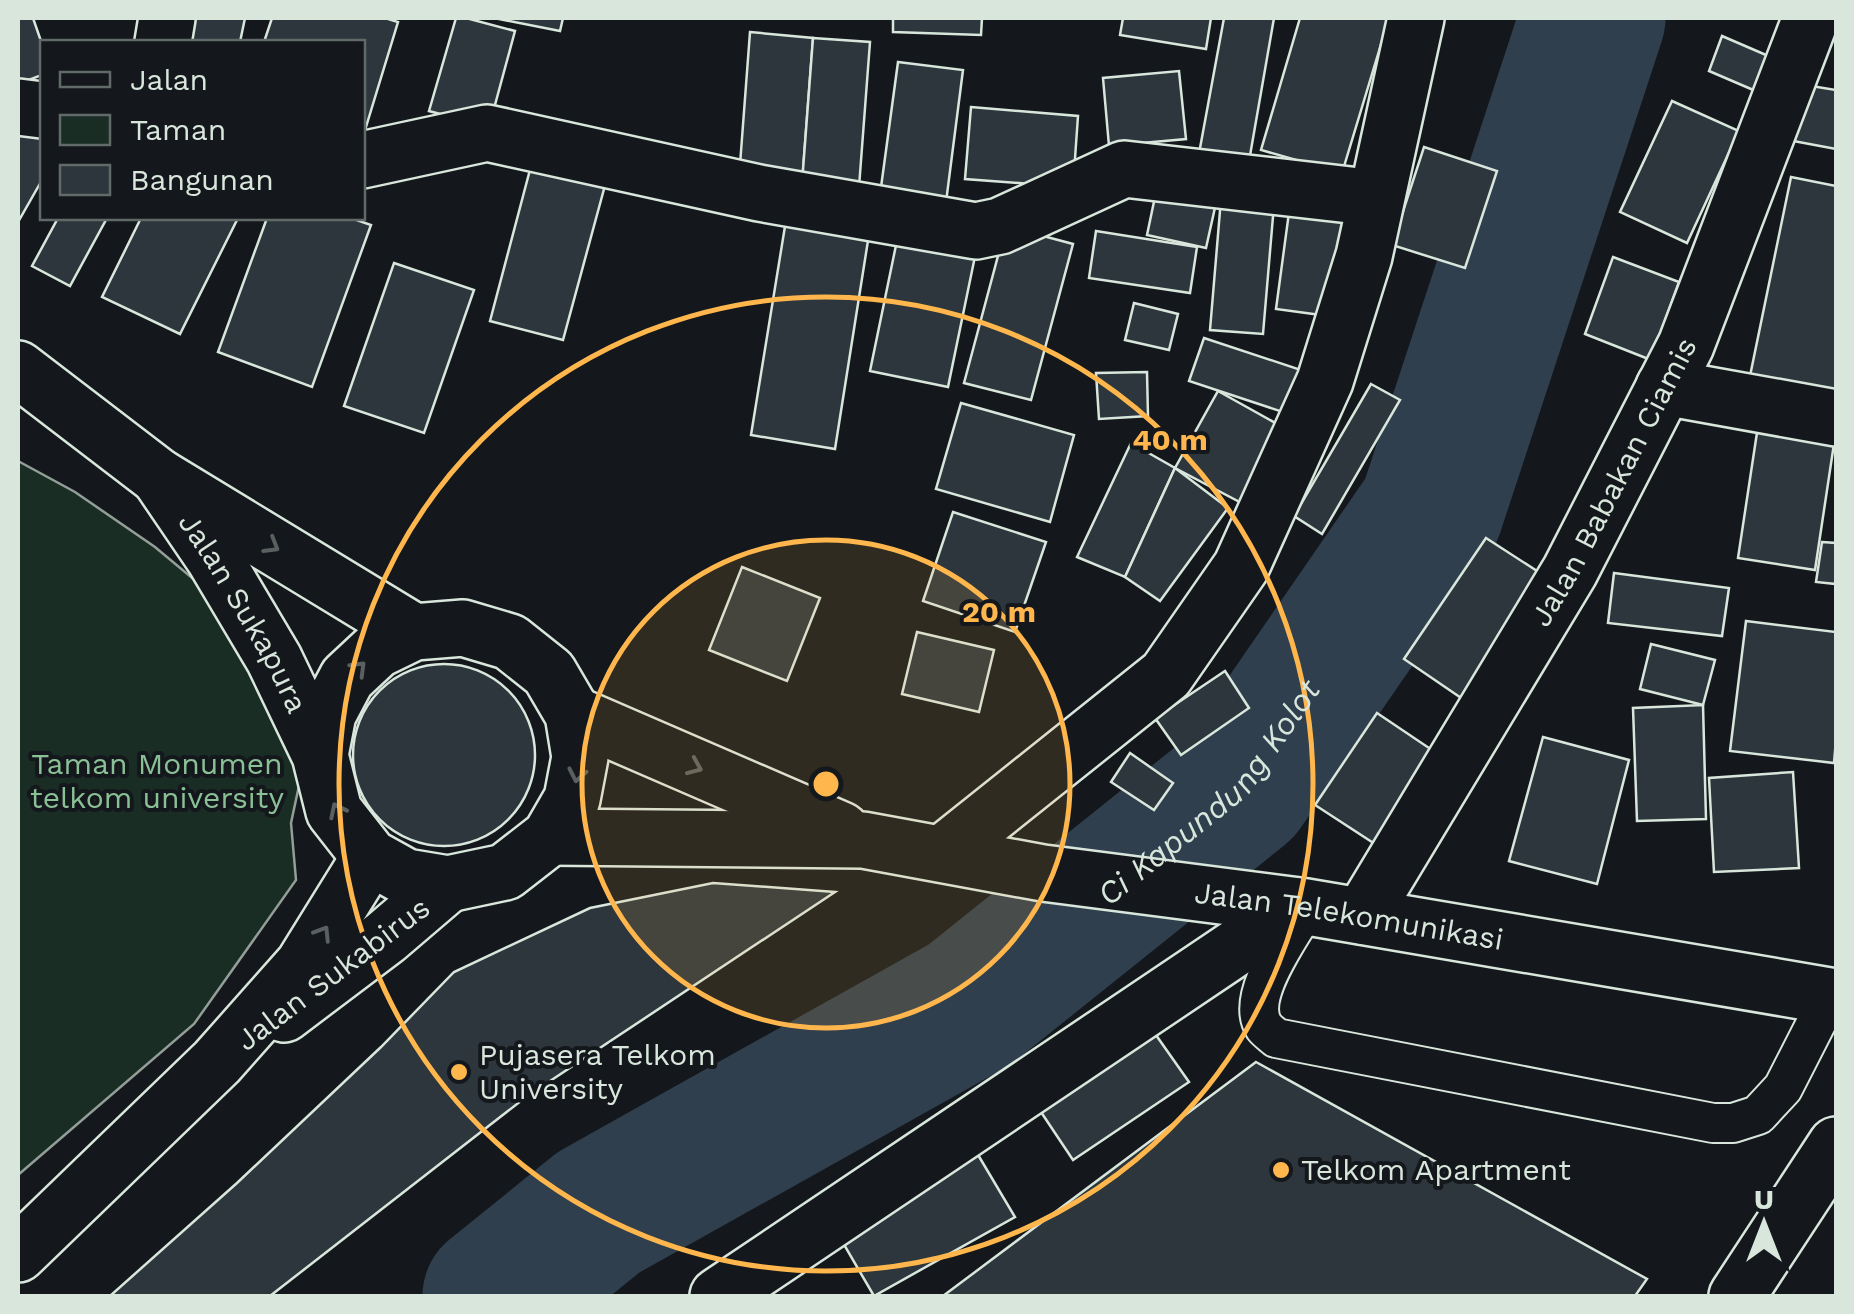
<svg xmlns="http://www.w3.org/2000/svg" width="1854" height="1314" viewBox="0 0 1854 1314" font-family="'Work Sans',sans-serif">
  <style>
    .green { fill: #1a2d24; stroke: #939e99; stroke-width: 2.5 }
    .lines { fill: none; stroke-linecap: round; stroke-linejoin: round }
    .river { stroke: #2f3f4d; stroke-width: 145 }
    .building { fill: #2c363c; stroke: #d8e6dc; stroke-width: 2.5 }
    .service-casing { stroke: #d8e6dc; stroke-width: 42 }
    .pedestrian-casing { stroke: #d8e6dc; stroke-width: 60 }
    .minor-casing { stroke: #d8e6dc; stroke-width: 60 }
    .tertiary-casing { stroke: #d8e6dc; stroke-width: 60 }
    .service { stroke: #14181c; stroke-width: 38 }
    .pedestrian { stroke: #14181c; stroke-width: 55 }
    .minor { stroke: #14181c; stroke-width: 55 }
    .tertiary { stroke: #14181c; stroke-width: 55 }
    .oneway { stroke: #59605f }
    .ring { fill: none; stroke: #ffb74d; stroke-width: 5 }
    .poi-dot { fill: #ffb74d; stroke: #14181c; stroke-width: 4 }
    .labels { text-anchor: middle; stroke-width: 8; stroke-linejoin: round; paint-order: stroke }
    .street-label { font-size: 30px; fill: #d8e6dc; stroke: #14181c }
    .park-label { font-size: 30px; fill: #8ac095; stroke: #14181c }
    .poi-label { font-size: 30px; fill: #d8e6dc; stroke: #14181c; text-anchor: start }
    .water-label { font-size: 32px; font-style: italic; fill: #d8e6dc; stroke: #14181c }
    .centre { fill: #ffb74d; stroke: #14181c; stroke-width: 5 }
    .ring-label { font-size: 30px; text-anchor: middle; font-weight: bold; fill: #ffb74d; stroke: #14181c; stroke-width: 8; stroke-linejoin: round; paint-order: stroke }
  </style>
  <rect width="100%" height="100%" fill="#14181c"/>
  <path class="green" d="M18,461L75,492L155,547L221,602L303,767L291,823L296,880L194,1024L18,1175Z"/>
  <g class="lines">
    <path class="river" id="s1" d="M495,1296L599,1212L969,1005L1240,788L1431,511L1593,18"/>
  </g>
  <g class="building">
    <path d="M18,18H33L42,44V75L18,84Z"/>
    <path d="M178,18H245L240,42H173Z"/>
    <path d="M272,18H385L398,22L362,140V42H264Z"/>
    <path d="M456,18H466L515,31L489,127L429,111Z"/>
    <path d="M494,18H563L560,31Z"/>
    <path d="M893,18H982L981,35L893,32Z"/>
    <path d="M1123,18H1211L1206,49L1120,35Z"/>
    <path d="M1224,18H1274L1248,167L1198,159Z"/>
    <path d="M1300,18H1389L1342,173L1261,150Z"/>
    <path d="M750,32L813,38L802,183L739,178Z"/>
    <path d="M1722,36L1773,58L1758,92L1709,71Z"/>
    <path d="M813,38L870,42L859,187L802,183Z"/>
    <path d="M898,62L963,70L945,210L879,202Z"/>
    <path d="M1179,71L1186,139L1109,146L1103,78Z"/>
    <path d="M1799,84L1836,90V149L1788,140Z"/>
    <path d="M1672,101L1739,131L1687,243L1620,212Z"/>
    <path d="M971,107L1078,116L1073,187L965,179Z"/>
    <path d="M18,119L42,134V180L18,222Z"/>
    <path d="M536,147L610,167L563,340L490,321Z"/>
    <path d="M1424,147L1497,171L1465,268L1392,245Z"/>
    <path d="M1160,173L1220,185L1206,248L1147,235Z"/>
    <path d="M1791,177L1836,186V394L1750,376Z"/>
    <path d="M1222,187L1275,193L1263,334L1210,330Z"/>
    <path d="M1292,190L1353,198L1336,317L1276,309Z"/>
    <path d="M787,214L870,228L835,449L751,435Z"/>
    <path d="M58,218H107L70,286L32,266Z"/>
    <path d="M141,218H238L180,334L102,297Z"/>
    <path d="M267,218H351L371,225L312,387L218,352Z"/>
    <path d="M901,221L979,237L948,387L870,371Z"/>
    <path d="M1006,226L1073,244L1031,400L964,383Z"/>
    <path d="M1096,231L1197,247L1190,293L1089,278Z"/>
    <path d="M1613,257L1679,282L1651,360L1585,334Z"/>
    <path d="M394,263L474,290L424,433L344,406Z"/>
    <path d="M1134,303L1178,314L1169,350L1125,340Z"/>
    <path d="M1204,338L1310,373L1295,416L1189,381Z"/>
    <path d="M1147,372L1148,416L1099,419L1096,373Z"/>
    <path d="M1371,384L1400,400L1322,534L1294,516Z"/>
    <path d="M1218,391L1295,434L1253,509L1175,468Z"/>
    <path d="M961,403L1074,435L1050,522L936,489Z"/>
    <path d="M1758,426L1835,437L1815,570L1738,558Z"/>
    <path d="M1131,443L1175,468L1125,577L1077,557Z"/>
    <path d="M1175,468L1228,508L1160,601L1125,577Z"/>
    <path d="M953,512L1046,542L1015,632L923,601Z"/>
    <path d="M1486,538L1554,582L1470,704L1404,659Z"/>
    <path d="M1822,542L1836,543V584L1816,582Z"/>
    <path d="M742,567L820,598L787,681L709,650Z"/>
    <path d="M1614,573L1729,588L1722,636L1608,623Z"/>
    <path d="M1746,621L1836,632V739L1834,763L1730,751Z"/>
    <path d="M917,632L994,650L979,712L902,694Z"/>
    <path d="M1651,644L1715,660L1703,705L1640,689Z"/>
    <circle cx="444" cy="755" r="91"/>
    <path d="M1225,671L1249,708L1181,755L1155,718Z"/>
    <path d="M1703,705L1706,819L1637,821L1633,708Z"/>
    <path d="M1377,713L1435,752L1375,844L1315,805Z"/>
    <path d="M1543,737L1629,760L1597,884L1509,861Z"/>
    <path d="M1130,753L1173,783L1154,810L1111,782Z"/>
    <path d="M1793,772L1799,868L1714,872L1709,778Z"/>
    <path d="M713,883L835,892L526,1097L270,1296H110L237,1183L381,1047L454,972L590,908Z"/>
    <path d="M1144,1018L1189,1082L1073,1160L1029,1094Z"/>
    <path d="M1256,1062L1647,1279L1635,1296H943Z"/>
    <path d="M971,1143L1015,1217L874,1296L832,1224Z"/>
  </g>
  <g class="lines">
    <g class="service-casing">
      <path id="service" d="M1307,907C1292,934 1244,996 1264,1027C1267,1031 1272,1034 1276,1038L1713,1123H1733L1758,1115L1783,1088L1830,996"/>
    </g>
    <g class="pedestrian-casing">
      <g id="pedestrian">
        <path d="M718,1296L1298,906"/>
        <path d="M1737,1296L1836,1145"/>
      </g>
    </g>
    <g class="minor-casing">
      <g id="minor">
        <path d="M163,42L167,18"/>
        <path d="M18,107L42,110"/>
        <path d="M362,160L487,133L759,193L976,231L1000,226L1124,169L1376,198"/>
        <path d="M1664,387L1836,418"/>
        <path d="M942,854L1166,675L1241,567L1325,381L1364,256L1416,18"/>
        <path id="s2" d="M1362,916L1570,571L1686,345L1811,18"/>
      </g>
    </g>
    <g class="tertiary-casing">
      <g id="tertiary">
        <path d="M18,369L159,477L414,632"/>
        <path id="s3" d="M159,477L214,558L274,659L320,755L334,811L370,857L406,877L448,884L505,872L550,837L572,799L580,757L573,714L549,673L510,642L463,628L414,632L377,650L347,678L328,714L320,755"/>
        <path d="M573,714L841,830"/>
        <path id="s4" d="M550,837L863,840L1043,873L1307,907L1836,997"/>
        <path d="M284,1014L386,937L448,884"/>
        <path d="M18,1254L217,1062L303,965L370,857"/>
      </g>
    </g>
    <use href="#service" class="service"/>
    <use href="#pedestrian" class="pedestrian"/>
    <use href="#minor" class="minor"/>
    <use href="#tertiary" class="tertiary"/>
  </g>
  <defs><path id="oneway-chevron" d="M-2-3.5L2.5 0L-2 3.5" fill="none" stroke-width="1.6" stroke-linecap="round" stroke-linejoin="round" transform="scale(2.5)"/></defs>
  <g class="oneway">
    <use href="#oneway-chevron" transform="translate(272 546) rotate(31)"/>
    <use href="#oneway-chevron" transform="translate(359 668) rotate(-45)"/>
    <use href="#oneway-chevron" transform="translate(695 767) rotate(23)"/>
    <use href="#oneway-chevron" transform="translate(577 775) rotate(101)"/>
    <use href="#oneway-chevron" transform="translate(337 810) rotate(-116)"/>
    <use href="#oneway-chevron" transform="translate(323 933) rotate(-58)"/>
  </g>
  <circle cx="826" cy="784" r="244" fill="#ffb74d" fill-opacity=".12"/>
  <g class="ring">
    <circle cx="826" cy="784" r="244"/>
    <circle cx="826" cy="784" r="487"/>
  </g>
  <g class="poi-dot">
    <circle cx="459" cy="1072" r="10"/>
    <circle cx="1281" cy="1170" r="10"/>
  </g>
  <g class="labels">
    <g class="street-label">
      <text dy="10" stroke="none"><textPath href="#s2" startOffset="502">Jalan Babakan Ciamis</textPath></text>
      <text dy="10" stroke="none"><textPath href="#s3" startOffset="160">Jalan Sukapura</textPath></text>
      <text dy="10" stroke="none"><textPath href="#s4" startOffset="805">Jalan Telekomunikasi</textPath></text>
      <text transform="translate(333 974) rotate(-37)" y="10">Jalan Sukabirus</text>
    </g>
    <g class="park-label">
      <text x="157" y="774">Taman Monumen<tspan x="157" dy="34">telkom university</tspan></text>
    </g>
    <g class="poi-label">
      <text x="479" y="1065">Pujasera Telkom<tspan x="479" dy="34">University</tspan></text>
      <text x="1301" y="1180">Telkom Apartment</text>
    </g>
    <g class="water-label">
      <text dy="11" stroke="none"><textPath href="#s1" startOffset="880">Ci Kapundung Kolot</textPath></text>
    </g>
  </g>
  <circle cx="826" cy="784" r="15" class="centre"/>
  <g class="ring-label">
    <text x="1170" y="450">40 m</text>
    <text x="999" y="622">20 m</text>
  </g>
  <rect width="1854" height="1314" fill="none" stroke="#d8e6dc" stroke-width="40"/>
  <rect x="40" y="40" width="325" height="180" fill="#14181c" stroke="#626a69" stroke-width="2.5"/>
  <rect x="60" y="72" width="50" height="15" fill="#14181c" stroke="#626a69" stroke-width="2.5"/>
  <text x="130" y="90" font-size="30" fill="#d8e6dc">Jalan</text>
  <rect x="60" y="115" width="50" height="30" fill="#1a2d24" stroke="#626a69" stroke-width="2.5"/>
  <text x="130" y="140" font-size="30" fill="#d8e6dc">Taman</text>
  <rect x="60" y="165" width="50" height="30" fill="#2c363c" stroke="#626a69" stroke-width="2.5"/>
  <text x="130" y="190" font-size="30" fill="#d8e6dc">Bangunan</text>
  <g transform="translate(1764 1224)" stroke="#14181c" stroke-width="8" paint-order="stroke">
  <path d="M0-8L18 38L0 25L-18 38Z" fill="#d8e6dc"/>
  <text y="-15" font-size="28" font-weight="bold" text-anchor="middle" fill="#d8e6dc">U</text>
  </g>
</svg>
